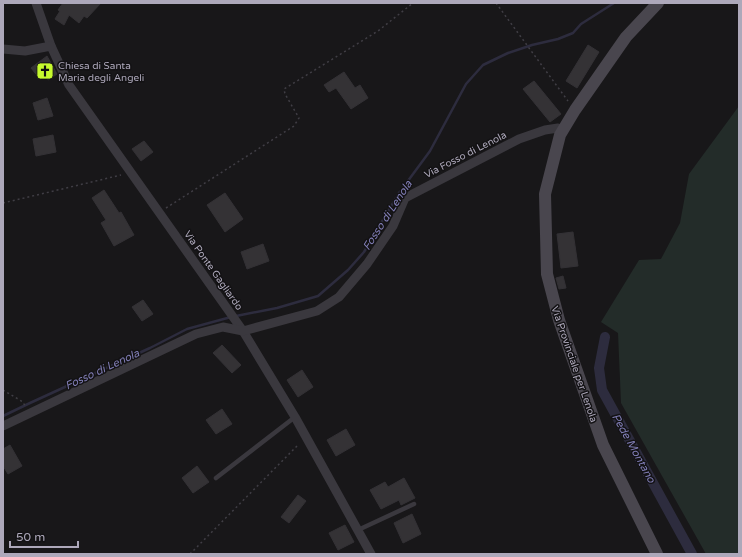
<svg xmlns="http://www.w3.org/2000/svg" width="742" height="557" viewBox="0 0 742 557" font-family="'Varela Round',sans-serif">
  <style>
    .green { fill: #232c29 }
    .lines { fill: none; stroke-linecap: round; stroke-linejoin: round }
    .stream { stroke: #2d2c3e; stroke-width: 2.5 }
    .canal { stroke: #2d2c3e; stroke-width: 10 }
    .building { fill: #343235; stroke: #333135 }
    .path { stroke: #403e45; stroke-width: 1.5; stroke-dasharray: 2 3; stroke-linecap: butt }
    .lane { stroke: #3a383e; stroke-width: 4.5 }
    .street { stroke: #3a383e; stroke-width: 9 }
    .secondary { stroke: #49464e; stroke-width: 12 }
    .labels { text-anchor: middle; stroke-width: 3; stroke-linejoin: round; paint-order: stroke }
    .poi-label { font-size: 10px; fill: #ada8ba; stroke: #131214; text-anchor: start }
    .street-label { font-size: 10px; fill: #ada8ba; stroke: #131214 }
    .water-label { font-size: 11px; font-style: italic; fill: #817eb6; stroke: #131214 }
  </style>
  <rect width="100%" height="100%" fill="#181719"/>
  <path class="green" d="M739,106V554H706L621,403L618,333L601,322L639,260L661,259L680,223L689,174Z"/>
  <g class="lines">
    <g class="stream">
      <path d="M236,316L277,308L318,296L348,270L364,252L399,193L430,151L466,84L483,65L508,53L532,45L558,39L573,33L581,24L614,3"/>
      <path d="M3,416L30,403L150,348L187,329L231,317"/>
    </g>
    <path class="canal" d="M605,337L599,368L602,390L692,554"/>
  </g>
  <g class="building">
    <path d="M63,3H101L87,18L84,16L79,23L69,15L64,25L55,19L60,11L58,10Z"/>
    <path d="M588,45L599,52L577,88L566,81Z"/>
    <path d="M47,56L57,74L48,80L45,76L40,79L31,68Z"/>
    <path d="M344,72L355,88L360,85L368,98L351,109L336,88L329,92L324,85Z"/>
    <path d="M534,81L561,114L550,122L523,89Z"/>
    <path d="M47,98L53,116L38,120L33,103Z"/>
    <path d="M53,135L56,152L36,156L33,139Z"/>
    <path d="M144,141L153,152L141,161L132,149Z"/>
    <path d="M104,190L119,213L121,212L134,235L114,246L101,223L106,220L92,198Z"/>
    <path d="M225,193L243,219L225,232L207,205Z"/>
    <path d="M573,232L578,266L561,268L557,234Z"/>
    <path d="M263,244L269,261L247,269L241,252Z"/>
    <path d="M563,276L566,288L559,289L556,278Z"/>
    <path d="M143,300L153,314L142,321L132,307Z"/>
    <path d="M222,345L241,365L232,373L213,353Z"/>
    <path d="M302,370L313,387L298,397L287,380Z"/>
    <path d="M222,409L232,424L216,434L206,420Z"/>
    <path d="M346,429L355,445L336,456L327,440Z"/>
    <path d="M10,445L22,466L8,474L3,466V449Z"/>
    <path d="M197,466L209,482L193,493L182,478Z"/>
    <path d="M404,478L415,498L401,505L399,500L381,509L370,490L385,482L388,487Z"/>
    <path d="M298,495L306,501L289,523L281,517Z"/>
    <path d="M412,514L421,534L403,543L394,523Z"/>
    <path d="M345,525L354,542L338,550L329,533Z"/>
  </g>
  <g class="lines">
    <g class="path">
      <path d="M496,3L568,101"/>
      <path d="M3,203L121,175"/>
      <path d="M166,208L294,126L299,118L285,94L284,89L378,31L413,3"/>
      <path d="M3,390L23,402L25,406"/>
      <path d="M190,554L299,444"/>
    </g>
    <g class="lane">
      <path d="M216,478L295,417"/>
      <path d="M358,530L414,504"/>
    </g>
    <g class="street">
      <path d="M36,3L51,46L69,85L243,331L295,417L371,554"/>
      <path d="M3,49L25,51L51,46"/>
      <path d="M3,426L196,334L223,327L243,331L317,311L339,297L367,264L393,226L405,198L519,139L545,130L558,128L563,131"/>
    </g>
    <path class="secondary" d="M657,554L603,445L559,320L547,274L545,194L560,135L575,110L626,37L658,3"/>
  </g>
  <defs>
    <g id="church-square" transform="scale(0.9)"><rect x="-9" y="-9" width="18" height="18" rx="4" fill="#c6fa2e" stroke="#131214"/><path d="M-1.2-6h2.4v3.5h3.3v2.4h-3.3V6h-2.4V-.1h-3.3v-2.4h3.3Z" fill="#111"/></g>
  </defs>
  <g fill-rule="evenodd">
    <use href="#church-square" x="45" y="71"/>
  </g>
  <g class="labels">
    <g class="poi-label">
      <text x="58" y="69">Chiesa di Santa<tspan x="58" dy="12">Maria degli Angeli</tspan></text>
    </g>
    <g class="street-label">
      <text transform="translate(465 154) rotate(-27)" y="4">Via Fosso di Lenola</text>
      <text transform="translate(214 270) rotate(55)" y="4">Via Ponte Gagliardo</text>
      <text transform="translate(575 364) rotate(71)" y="4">Via Provinciale per Lenola</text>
    </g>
    <g class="water-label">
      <text transform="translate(387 215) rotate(-57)" y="4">Fosso di Lenola</text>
      <text transform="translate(102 369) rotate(-25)" y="4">Fosso di Lenola</text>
      <text transform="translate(634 448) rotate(61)" y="4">Pede Montano</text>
    </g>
  </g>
  <rect width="742" height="557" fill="none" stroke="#ada8ba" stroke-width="8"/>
  <path d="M10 541v6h68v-6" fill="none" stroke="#ada8ba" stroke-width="2"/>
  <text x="16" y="541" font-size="12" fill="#ada8ba" stroke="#131214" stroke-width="3" paint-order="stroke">50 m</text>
</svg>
